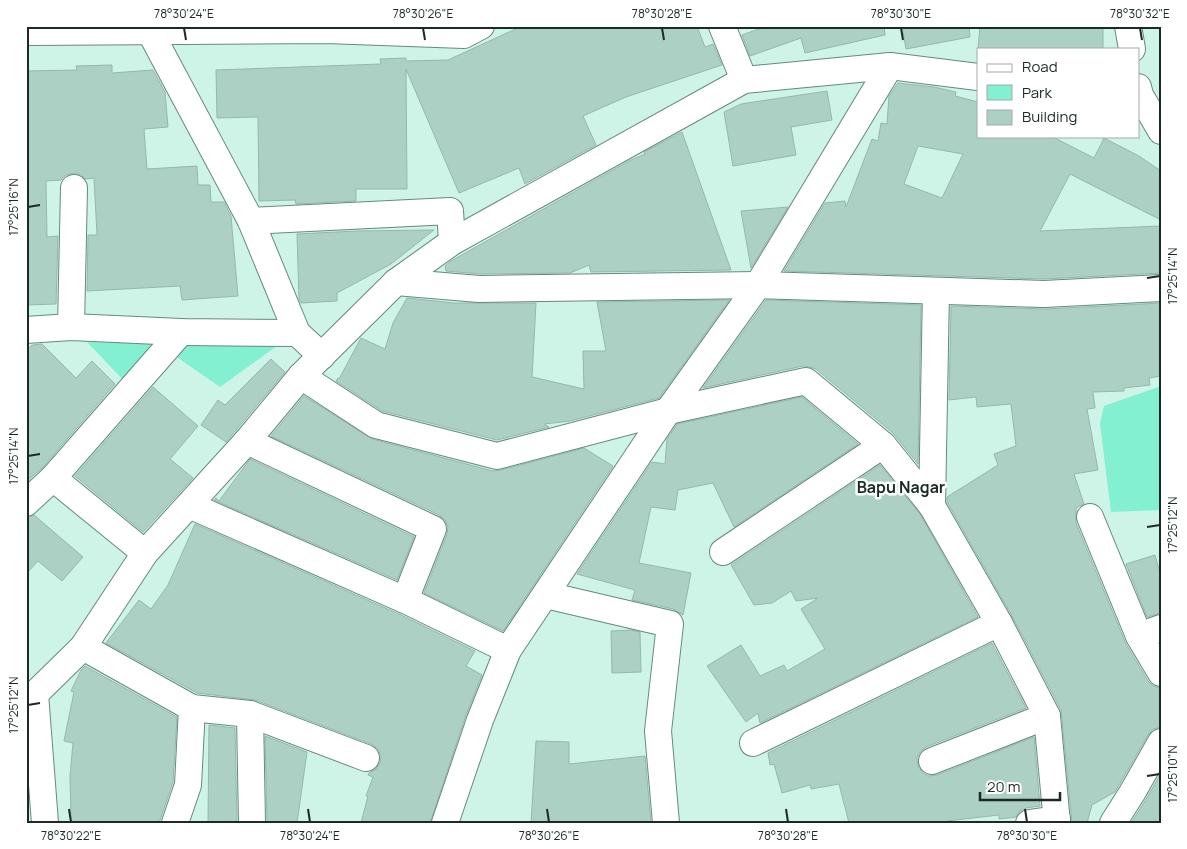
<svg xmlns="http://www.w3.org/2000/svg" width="1187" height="849" viewBox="0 0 1187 849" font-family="Manrope,sans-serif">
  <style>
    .green { fill: #83f0d1 }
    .building { fill: #acd0c4; stroke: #94b8ac; fill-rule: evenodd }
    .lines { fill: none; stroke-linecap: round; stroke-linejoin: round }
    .minor-casing { stroke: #67897e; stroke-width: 28 }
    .minor { stroke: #fff; stroke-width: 26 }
    .ticks { fill: none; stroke: #1c2a26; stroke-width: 2 }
    .labels { text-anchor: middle; stroke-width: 5; stroke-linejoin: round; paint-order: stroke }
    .neighbourhood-label { font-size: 16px; font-weight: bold; fill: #1c2a26; stroke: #fff }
    .neatline { fill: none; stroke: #1c2a26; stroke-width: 2 }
    .ticks-label { font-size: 12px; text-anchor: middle; fill: #1c2a26 }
  </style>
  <rect width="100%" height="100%" fill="#cef4e7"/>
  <g class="green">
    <path d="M87,342L277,346L220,387L168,351L127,384Z"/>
    <path d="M1161,386V510L1111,512L1100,424L1104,406Z"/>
  </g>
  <g class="building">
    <path d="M522,26H697L705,47L713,44L722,65L626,97L583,116L596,145L525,184L519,168L459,193L406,69L407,189H356V201L296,204L295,200L259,201L258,117L217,118L216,70L381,64L380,59L406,58V61L448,60Z"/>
    <path d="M767,26H884L885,35L805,53L801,38L750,56L742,35Z"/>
    <path d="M902,26H969L970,37L906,49Z"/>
    <path d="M980,26H1103V49H978Z"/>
    <path d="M112,65V73L153,70L165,92L168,127L144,129L147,169L197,166L198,185H210L211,202H224L231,216L238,296L182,300L180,286L87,291L88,235H97L94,178L85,179L81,175L74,173L66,175L61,180L46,181L47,237L58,236L56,304L26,305V71L77,70L76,66Z"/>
    <path d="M898,83L934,87L956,92L955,96L978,102V136H1051L1094,158L1104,138L1139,156L1161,171V220L1070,174L1040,231L1161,226V273L1044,279L784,271L825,203L845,201L846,207L872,139L878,141L881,123L887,124L889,96ZM918,146L963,154L942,198L904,184Z"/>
    <path d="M827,91L832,120L791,127L796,155L733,166L724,112L741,104Z"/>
    <path d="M682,132L731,270L591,272L589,265L570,273L480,274L446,271L445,266L451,261L629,161L645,154L644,152Z"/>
    <path d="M788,207L751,268L741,211Z"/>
    <path d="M434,230L391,264L337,293V301L301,303L299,299L297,234L356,231Z"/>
    <path d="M407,298L454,303H536L532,377L584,389L583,351H606L597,302L729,300L659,398L570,421L544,424L549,427L497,440L382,411L336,381L338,378L339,379L361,338L385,349L393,323Z"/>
    <path d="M766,300L921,305L918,464L893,433L816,369L810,367L803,366L703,388Z"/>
    <path d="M1161,303V376L1149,378L1150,385L1124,388V391L1093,392L1095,408L1087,409L1098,470L1074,474L1084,504L1076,508V523L1126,644L1148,681L1153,686L1161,688V727L1153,729L1148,735L1115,792L1092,805L1087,823H1072L1061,710L1012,616L947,502V497L998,465L994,454L1016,446L1011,404L977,407L976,397L949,400L951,306L1045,309Z"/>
    <path d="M42,344L76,378L92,361L115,384L42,468L26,482V351L32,345Z"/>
    <path d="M271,359L285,372L226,442L201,425L218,400L225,405Z"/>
    <path d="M153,387L198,426L170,459L193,478L143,532L75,476Z"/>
    <path d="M304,396L372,439L493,471L501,470L584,448L613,466L503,631L424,593L447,534L448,527L445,520L439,515L271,436Z"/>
    <path d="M802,397L858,444L734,527L713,483L678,490L675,510L651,507L639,563L691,573L683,615L673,609L632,600L635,590L577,574L652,462L665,464L667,439L677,424Z"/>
    <path d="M250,459L414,537L397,580L214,500L216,498L219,501Z"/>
    <path d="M880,465L920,514L978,617L760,723L758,713L746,722L707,666L741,645L760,676L784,665L787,671L825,649L801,609L818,598L796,601L791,591L772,603L754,605L731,565Z"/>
    <path d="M34,515L83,557L62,581L38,561L26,574V518Z"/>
    <path d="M195,524L399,614L475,651L466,666L482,675L466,715L430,823H361L368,796H366L373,777L368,775L369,773L376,769L380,763L381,756L378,749L371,744L255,700L197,693L106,643L139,600L151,609L168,585Z"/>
    <path d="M1155,555L1161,576V613L1147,617L1126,564Z"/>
    <path d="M631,630L640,632L641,672L612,673L611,631Z"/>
    <path d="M992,643L1026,708L926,747L920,752L917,758L918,766L923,773L929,776L937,775L1034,737L1040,806L1026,808L1020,811L1016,817L999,819V815L947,821V823H849L839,784L811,789L810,785L782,793L774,764L770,765L768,753Z"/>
    <path d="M85,666L177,717L173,782L159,823H83L71,821L70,776L73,743L64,741L74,692L71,691L81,670Z"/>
    <path d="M209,725L235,728L237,823H208Z"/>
    <path d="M265,736L307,752L297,823H267Z"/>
    <path d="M536,741L569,742V764L645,756L651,823H531Z"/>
    <path d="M1161,773V823H1131L1145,801Z"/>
  </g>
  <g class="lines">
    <g class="minor-casing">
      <g id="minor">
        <path d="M147,26L251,221L297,333L322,356"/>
        <path d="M722,26L744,80"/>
        <path d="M1128,26L1132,49"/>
        <path d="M26,32L326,30L464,35L481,26"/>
        <path d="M1138,87L1140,95L1161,131"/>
        <path d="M251,221L450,211L452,242"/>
        <path d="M396,282L479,289L758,285L1044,294L1161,288"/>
        <path d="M936,291L932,506L999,623L1047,716L1057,823"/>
        <path d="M71,327L74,188"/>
        <path d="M26,330L71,327L181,332L297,333"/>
        <path d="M301,376L376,425L497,456L668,411L806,381L883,445L932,506"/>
        <path d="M247,441L433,529L405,600"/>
        <path d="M53,478L145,553"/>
        <path d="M26,503L53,478L181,332"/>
        <path d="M189,505L405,600L508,650"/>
        <path d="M1090,517L1139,636L1161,673"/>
        <path d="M723,552L883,445"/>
        <path d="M546,595L670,624L658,731L666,823"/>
        <path d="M1139,636L1161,628"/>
        <path d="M83,647L192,708L250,714L366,758"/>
        <path d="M35,694L45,823"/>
        <path d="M26,699L35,694L83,647L145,553L247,441L301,376L396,282L452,242L744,80L890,66L978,77"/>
        <path d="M250,714L252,823"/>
        <path d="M753,743L999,623"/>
        <path d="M932,761L1047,716"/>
        <path d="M175,823L188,785L192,708"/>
        <path d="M445,823L480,720L508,650L668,411L758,285L890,66"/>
        <path d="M1029,823L1057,819"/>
        <path d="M1113,823L1132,793L1161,742"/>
      </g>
    </g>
    <use href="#minor" class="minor"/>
  </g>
  <path class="ticks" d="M184,28L186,40M423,28L425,40M662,28L664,40M901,28L903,40M1140,28L1142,40M28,207L40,205M1147,278L1160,276M28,456L40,454M1147,527L1160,525M28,705L40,703M1147,776L1160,774M69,809L71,822M308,809L310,822M547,809L549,822M786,809L788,822M1025,809L1027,822"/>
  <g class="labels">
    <g class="neighbourhood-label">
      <text x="901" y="493">Bapu Nagar</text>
    </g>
  </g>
  <rect width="1187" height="849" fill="none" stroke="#ffffff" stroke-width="55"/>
  <rect x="977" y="48" width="162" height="90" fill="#ffffff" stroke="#a4aaa8"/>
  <rect x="987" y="64" width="25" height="8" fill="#ffffff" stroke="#a4aaa8"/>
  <text x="1022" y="72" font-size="15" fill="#1c2a26">Road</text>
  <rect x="987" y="85" width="25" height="15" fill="#83f0d1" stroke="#a4aaa8"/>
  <text x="1022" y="98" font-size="15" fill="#1c2a26">Park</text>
  <rect x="987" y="110" width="25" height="15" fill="#acd0c4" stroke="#a4aaa8"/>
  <text x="1022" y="122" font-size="15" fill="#1c2a26">Building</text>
  <path d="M980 792v8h80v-8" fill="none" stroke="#1c2a26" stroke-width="2.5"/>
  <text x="987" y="792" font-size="15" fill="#1c2a26" stroke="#ffffff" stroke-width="4" paint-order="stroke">20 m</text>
  <rect x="28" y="28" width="1132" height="794" class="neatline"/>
  <g class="ticks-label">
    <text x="184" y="18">78°30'24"E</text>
    <text x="423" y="18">78°30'26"E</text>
    <text x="662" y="18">78°30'28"E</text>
    <text x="901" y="18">78°30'30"E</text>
    <text x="1140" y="18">78°30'32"E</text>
    <text transform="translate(14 207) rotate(-90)" y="4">17°25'16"N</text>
    <text transform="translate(1173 276) rotate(-90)" y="4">17°25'14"N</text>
    <text transform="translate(14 456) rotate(-90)" y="4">17°25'14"N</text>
    <text transform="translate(1173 525) rotate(-90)" y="4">17°25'12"N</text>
    <text transform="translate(14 705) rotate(-90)" y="4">17°25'12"N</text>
    <text transform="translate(1173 774) rotate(-90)" y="4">17°25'10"N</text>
    <text x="71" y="840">78°30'22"E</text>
    <text x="310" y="840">78°30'24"E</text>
    <text x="549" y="840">78°30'26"E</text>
    <text x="788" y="840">78°30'28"E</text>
    <text x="1027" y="840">78°30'30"E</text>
  </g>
</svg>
